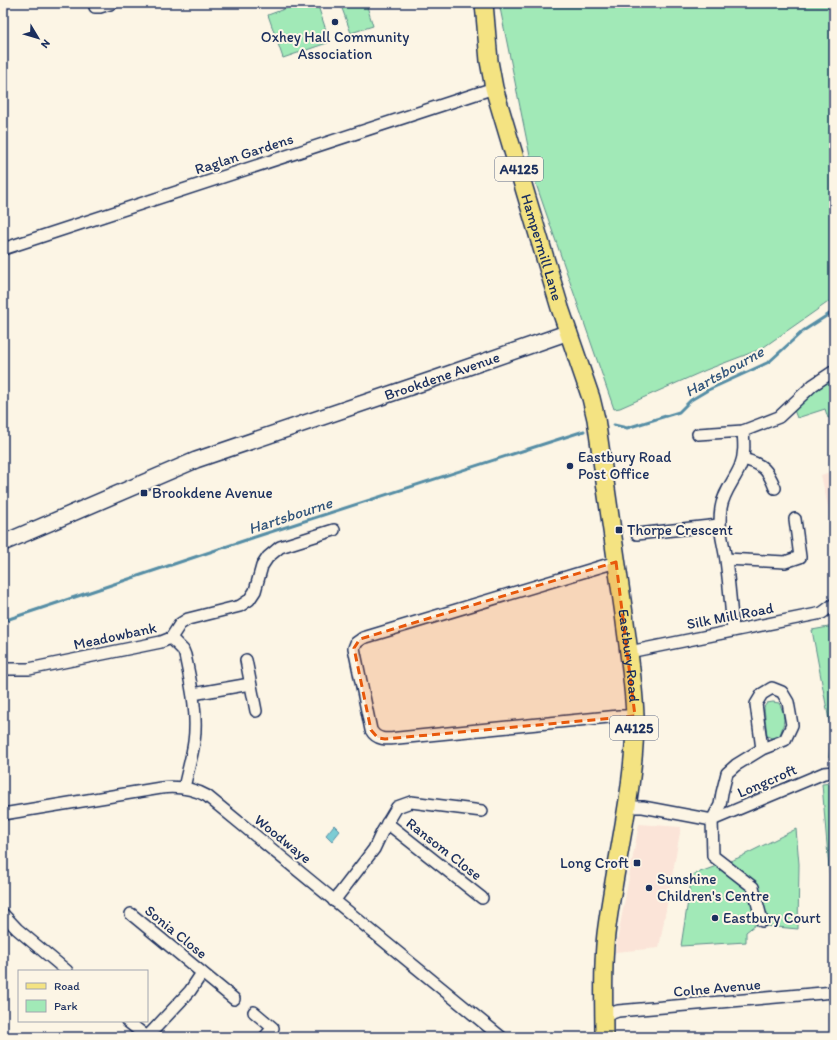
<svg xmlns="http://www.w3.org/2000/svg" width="837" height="1040" viewBox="0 0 837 1040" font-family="Itim,sans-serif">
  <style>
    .built { fill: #fbe4d8 }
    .green { fill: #a1e9b7; stroke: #5e8c8a }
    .water { fill: #7bccd4; stroke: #558da5 }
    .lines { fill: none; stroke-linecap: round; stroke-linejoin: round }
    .stream { stroke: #558da5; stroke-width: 3 }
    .minor-casing { stroke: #1b2f5e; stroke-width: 14 }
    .secondary-casing { stroke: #1b2f5e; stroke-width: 18 }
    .primary-casing { stroke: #1b2f5e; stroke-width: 20 }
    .minor { stroke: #fcf5e5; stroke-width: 11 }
    .secondary { stroke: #fcf5e5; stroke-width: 15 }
    .primary { stroke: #f4e382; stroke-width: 17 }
    .marked { fill: #e8590c; fill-opacity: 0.2; stroke: #e8590c; stroke-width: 3; stroke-dasharray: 8 5; stroke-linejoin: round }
    .poi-dot { fill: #1b2f5e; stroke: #fcf5e5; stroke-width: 1.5 }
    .labels { text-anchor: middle; stroke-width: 4; stroke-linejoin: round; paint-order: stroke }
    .shield { fill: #fcf5e5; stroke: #5e6a86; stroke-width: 1 }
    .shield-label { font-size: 14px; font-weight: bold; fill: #1b2f5e }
    .poi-label { font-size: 15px; fill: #1b2f5e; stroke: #fcf5e5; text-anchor: start }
    .street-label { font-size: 15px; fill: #1b2f5e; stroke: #fcf5e5 }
    .water-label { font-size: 16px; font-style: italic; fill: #33567c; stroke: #fcf5e5 }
  </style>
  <rect width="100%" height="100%" fill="#fcf5e5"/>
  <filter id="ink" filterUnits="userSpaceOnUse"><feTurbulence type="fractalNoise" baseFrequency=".025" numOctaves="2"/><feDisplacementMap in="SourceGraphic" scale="8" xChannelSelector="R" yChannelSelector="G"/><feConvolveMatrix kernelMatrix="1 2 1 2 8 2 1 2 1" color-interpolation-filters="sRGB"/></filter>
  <g filter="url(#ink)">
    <g class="built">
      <path d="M834,471V514L830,515L821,475Z"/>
      <path d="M639,824L681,827L659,948L615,952Z"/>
    </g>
    <g class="green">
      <path d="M300,3H317L330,42L283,58L268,15Z"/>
      <path d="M340,3H366L373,26L351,33Z"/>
      <path d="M499,3H834V298L761,349L706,370L620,408L614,409L535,181Z"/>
      <path d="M834,376V416L828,418L825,409L797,418L794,410L813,394L811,390Z"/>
      <path d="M834,626V756L829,757L831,731L812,630Z"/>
      <path d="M773,702L779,703C786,716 785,723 779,737L774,739L767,736L764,707L767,703Z"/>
      <path d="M834,783V930L822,784Z"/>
      <path d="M796,829L799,864L798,929L755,925L746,932V942L681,946L692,875L738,858Z"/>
    </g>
    <path class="water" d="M334,825L340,831L332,841L326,835Z"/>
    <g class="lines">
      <g class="stream">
        <path d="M614,425L627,428L679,412L691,400L708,390L769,362L803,331L834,311"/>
        <path d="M3,621L258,536L584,431"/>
      </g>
      <g class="minor-casing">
        <g id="minor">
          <path d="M95,7H100L113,3"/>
          <path d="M3,249L494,88"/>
          <path d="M698,434L743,431L779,417L813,385L834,371"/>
          <path d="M743,459C763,464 768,470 775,488"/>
          <path d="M637,534L719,525"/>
          <path d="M726,559L785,562L800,557L795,519"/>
          <path d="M616,562L363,638L356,643L354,648L371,730C377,741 388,739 398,738L619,716H635"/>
          <path d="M733,630C731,606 729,583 726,560C723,540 718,529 721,508C723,493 734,481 740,467C745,455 744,443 743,431"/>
          <path d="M171,638L180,624L188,619L240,606L249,600L255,591L262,566L268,557L280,547L334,530"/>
          <path d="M171,638L183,650L185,655C191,684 198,713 194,742C192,757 187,773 184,788"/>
          <path d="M629,652L822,613L834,604"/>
          <path d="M246,660L256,711"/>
          <path d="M3,669H29L161,642L171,638"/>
          <path d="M193,694L250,684"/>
          <path d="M628,807H643L712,820L824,773L834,772"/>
          <path d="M3,814L161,788C178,786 192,788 207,796L501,1037"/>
          <path d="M387,823L482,898"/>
          <path d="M334,901L374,849L382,832L397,807L411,802L482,811"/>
          <path d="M3,914L17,929L67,971"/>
          <path d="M131,914L234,999"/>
          <path d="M762,921L753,887L713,856L712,820L720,805L722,793L727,773L736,765L762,749L785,740L792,725L788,702L782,692L772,688L762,694L756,704L762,749"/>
          <path d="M254,1012L273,1028L265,1037"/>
          <path d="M604,1016L618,1011L834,992"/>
          <path d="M127,1021L147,1037"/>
          <path d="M147,1037L190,991L202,973"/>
        </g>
      </g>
      <g class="secondary-casing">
        <g id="secondary">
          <path id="s1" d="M3,543L196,460L434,379L569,332"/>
        </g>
      </g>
      <g class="primary-casing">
        <g id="primary">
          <path id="s2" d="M484,3L489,61L494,88L560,308L591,398L596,419C605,484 615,549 624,614C628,647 634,684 635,717C635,790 615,861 606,934C602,970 604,1001 604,1037"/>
        </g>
      </g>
      <use href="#minor" class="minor"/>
      <use href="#secondary" class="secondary"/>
      <use href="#primary" class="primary"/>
    </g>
  </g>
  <path class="marked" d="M616,562L635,716L385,739L378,738L371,730L354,648L360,639Z"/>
  <g class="poi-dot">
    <circle cx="335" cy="22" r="4"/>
    <circle cx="570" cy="466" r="4"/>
    <rect x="140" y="489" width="8" height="8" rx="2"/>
    <rect x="615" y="526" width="8" height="8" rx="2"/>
    <rect x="633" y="859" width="8" height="8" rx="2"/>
    <circle cx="649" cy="888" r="4"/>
    <circle cx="715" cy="918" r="4"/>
  </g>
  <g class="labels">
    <g class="shield">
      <rect x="495" y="157" width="48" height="24" rx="3"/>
      <rect x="610" y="716" width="48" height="24" rx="3"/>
    </g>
    <g class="shield-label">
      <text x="519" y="174">A4125</text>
      <text x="634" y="733">A4125</text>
    </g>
    <g class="poi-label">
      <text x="335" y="42" text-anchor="middle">Oxhey Hall Community<tspan x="335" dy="17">Association</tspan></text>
      <text x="578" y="462">Eastbury Road<tspan x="578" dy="17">Post Office</tspan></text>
      <text x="152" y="498">Brookdene Avenue</text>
      <text x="627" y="535">Thorpe Crescent</text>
      <text x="629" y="868" text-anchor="end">Long Croft</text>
      <text x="657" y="884">Sunshine<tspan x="657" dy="17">Children's Centre</tspan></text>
      <text x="723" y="923">Eastbury Court</text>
    </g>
    <g class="street-label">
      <text transform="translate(244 154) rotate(-18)" y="5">Raglan Gardens</text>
      <text dy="5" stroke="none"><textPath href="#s2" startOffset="252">Hampermill Lane</textPath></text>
      <text dy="5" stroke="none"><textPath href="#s1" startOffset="470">Brookdene Avenue</textPath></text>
      <text transform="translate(730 616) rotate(-11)" y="5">Silk Mill Road</text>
      <text transform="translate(115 636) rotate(-12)" y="5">Meadowbank</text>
      <text dy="5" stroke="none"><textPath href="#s2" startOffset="671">Eastbury Road</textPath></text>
      <text transform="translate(767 781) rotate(-23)" y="5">Longcroft</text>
      <text transform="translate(283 839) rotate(39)" y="5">Woodwaye</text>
      <text transform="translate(444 849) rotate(38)" y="5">Ransom Close</text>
      <text transform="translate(176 932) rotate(39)" y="5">Sonia Close</text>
      <text transform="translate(717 988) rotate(-5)" y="5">Colne Avenue</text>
    </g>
    <g class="water-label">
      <text transform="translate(724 371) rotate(-29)" y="6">Hartsbourne</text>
      <text transform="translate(290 515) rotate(-18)" y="6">Hartsbourne</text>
    </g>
  </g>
  <rect width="837" height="1040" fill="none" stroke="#fcf5e5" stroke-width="16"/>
  <rect x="8" y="8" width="821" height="1024" fill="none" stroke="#1b2f5e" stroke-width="1.5" filter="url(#ink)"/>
  <rect x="18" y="970" width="130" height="52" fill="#fcf5e5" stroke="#a2a6af"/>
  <rect x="26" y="983" width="20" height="6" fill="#f4e382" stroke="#a2a6af"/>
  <text x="54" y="990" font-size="12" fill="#1b2f5e">Road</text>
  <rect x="26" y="1000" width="20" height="12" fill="#a1e9b7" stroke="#a2a6af"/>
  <text x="54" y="1010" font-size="12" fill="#1b2f5e">Park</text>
  <g transform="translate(38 38) rotate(128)" stroke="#fcf5e5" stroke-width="3" paint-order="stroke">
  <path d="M0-3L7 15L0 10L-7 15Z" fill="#1b2f5e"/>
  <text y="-6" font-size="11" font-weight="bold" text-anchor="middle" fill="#1b2f5e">N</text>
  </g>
</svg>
